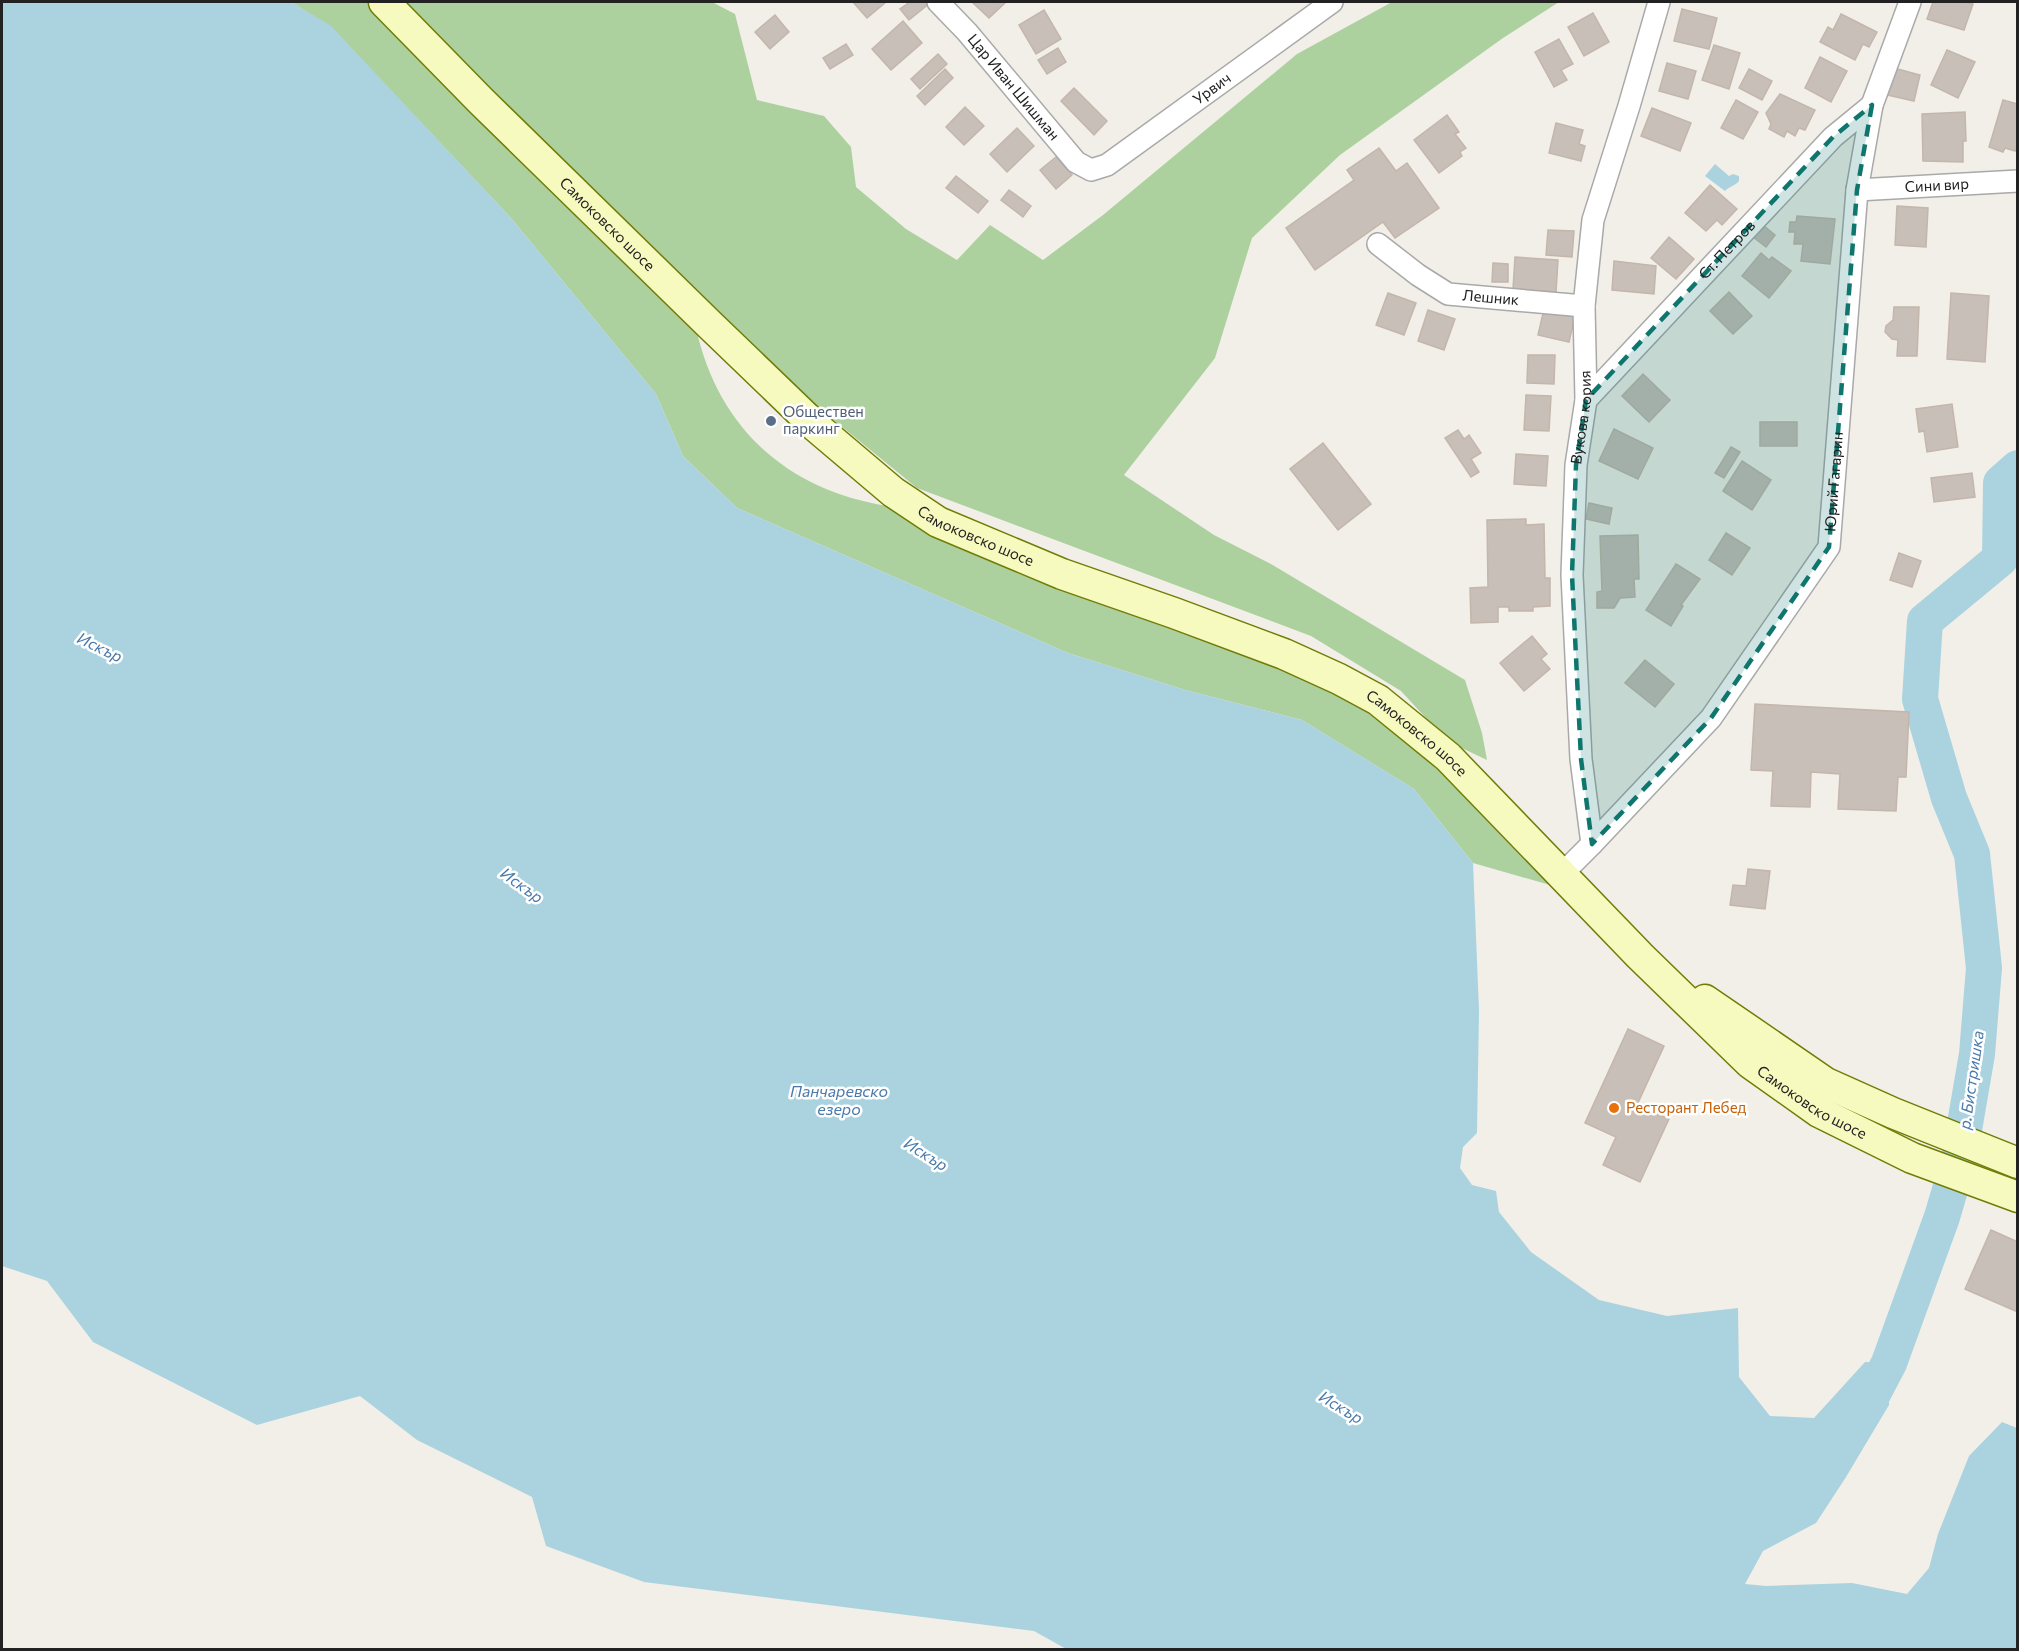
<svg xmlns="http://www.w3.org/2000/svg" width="2019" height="1651" viewBox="0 0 2019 1651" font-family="Commissioner,sans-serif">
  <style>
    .forest { fill: #add19e }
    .water { fill: #aad3df }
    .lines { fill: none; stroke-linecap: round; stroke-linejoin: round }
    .river { stroke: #aad3df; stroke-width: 36 }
    .building { fill: #c7bfb8; stroke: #c4b6ab; stroke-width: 1.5 }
    .minor-casing { stroke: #a9a9a9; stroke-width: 24 }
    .secondary-casing { stroke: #707d05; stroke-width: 33 }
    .minor { stroke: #fff; stroke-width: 21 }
    .secondary { stroke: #f7fabf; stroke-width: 30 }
    .marked { fill: #0f766e; fill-opacity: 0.2; stroke: #0f766e; stroke-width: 4.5; stroke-dasharray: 12 8; stroke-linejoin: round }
    .service-dot { fill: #5c6f8a; stroke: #fff; stroke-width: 2 }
    .food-dot { fill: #e8710a; stroke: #fff; stroke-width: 2 }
    .labels { text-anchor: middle; stroke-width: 5; stroke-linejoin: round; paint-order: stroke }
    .street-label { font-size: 15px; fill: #222; stroke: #fff }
    .service-label { font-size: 15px; fill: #4e5e75; stroke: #fff; text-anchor: start }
    .food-label { font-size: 15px; fill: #c56008; stroke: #fff; text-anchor: start }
    .water-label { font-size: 16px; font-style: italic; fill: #4a7aab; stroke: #fff }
  </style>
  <rect width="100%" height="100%" fill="#f2efe9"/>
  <g class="forest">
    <path d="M291,2H372L696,328C718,428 787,490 888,506L1334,688L1384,720L1443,768L1550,885L1473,863L1414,789L1302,720L1185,690L1068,653L737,508L683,456L656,394L510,217L331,27Z"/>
    <path d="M399,2H712L735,14L757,100L824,116L851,147L856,187L906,229L957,260L990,225L1043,260L1103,215L1297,54L1392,2H1559L1503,38L1340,155L1252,238L1215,358L1124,475L1214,535L1271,564L1465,680L1482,733L1487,760L1447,741L1401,691L1311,636L917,488L776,373Z"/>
  </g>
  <g class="water">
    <path d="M2,2H291L331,26L510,217L656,394L683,456L737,508L1068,653L1185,690L1302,720L1414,789L1473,863L1479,1010L1477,1133L1463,1147L1460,1168L1472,1185L1496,1191L1499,1212L1531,1252L1599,1300L1667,1316L1738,1308L1739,1377L1770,1416L1814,1418L1865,1362L1889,1363V1405L1846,1477L1816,1523L1763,1551L1745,1584L1766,1586L1852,1583L1907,1594L1929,1568L1938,1534L1969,1456L2002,1422L2017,1428V1649L1068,1650L1034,1631L644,1582L546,1546L532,1497L417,1440L360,1396L257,1425L93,1342L47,1281L2,1266Z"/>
    <path d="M1715,164L1729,176L1733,174L1739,176V181C1735,186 1730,186 1725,191L1705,176Z"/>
  </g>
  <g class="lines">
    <path class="river" d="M1866,1407L1889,1363L1942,1217L1959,1159L1977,1054L1984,968L1972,854L1949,798L1920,699L1925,621L2000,559L2001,483L2018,468"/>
  </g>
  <g class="building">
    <path d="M853,2H886L867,18Z"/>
    <path d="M910,2H928L930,3L909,20L900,9Z"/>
    <path d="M972,2H1006L989,18Z"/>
    <path d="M1933,2H1965L1973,4L1964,30L1927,19Z"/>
    <path d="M1682,9L1717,18L1709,49L1674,41Z"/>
    <path d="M1044,10L1061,39L1036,54L1019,25Z"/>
    <path d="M1593,13L1609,42L1584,56L1568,27Z"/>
    <path d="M1841,14L1877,32L1869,47L1863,44L1855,60L1820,42L1828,27L1833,30Z"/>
    <path d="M775,15L789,32L770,49L755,32Z"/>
    <path d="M903,21L922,43L891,70L872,49Z"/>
    <path d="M1559,39L1573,64L1561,70L1567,80L1554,87L1535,52Z"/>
    <path d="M846,44L853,55L830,69L823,58Z"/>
    <path d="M1714,45L1740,53L1729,89L1702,80Z"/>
    <path d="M1058,48L1066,62L1047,74L1038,60Z"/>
    <path d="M1947,50L1975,62L1958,98L1931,85Z"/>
    <path d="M938,54L947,64L920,89L911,79Z"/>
    <path d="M1820,57L1847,71L1831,102L1805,88Z"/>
    <path d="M1667,63L1696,71L1688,99L1659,91Z"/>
    <path d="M1894,68L1920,75L1914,101L1887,95Z"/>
    <path d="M945,69L953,78L925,105L917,96Z"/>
    <path d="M1749,69L1772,81L1762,100L1739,88Z"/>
    <path d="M1074,88L1107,121L1094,135L1061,101Z"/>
    <path d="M1780,94L1815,110L1805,130L1799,128L1795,136L1787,131L1784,137L1769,129L1771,124L1766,113Z"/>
    <path d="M1736,100L1758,112L1743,139L1721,128Z"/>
    <path d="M2003,100L2018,104V143L2015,151L2005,148L2003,152L1989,147Z"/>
    <path d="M965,107L984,126L964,145L946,127Z"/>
    <path d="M1652,108L1691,123L1680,151L1641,136Z"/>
    <path d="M1965,112L1966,141H1963V162L1923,161L1922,114Z"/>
    <path d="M1447,115L1459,132L1455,134L1466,148L1460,152L1462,156L1439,173L1414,140Z"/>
    <path d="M1556,123L1583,130L1579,144L1585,146L1581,161L1549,153Z"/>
    <path d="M1017,128L1034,146L1007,172L990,154Z"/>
    <path d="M1379,148L1396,171L1407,163L1439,208L1395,238L1383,222L1315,270L1286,228L1354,180L1347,170Z"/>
    <path d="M1056,157L1072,175L1056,189L1040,170Z"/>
    <path d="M956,176L988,201L978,213L946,188Z"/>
    <path d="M1710,185L1737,209L1722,225L1717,220L1706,231L1685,213Z"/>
    <path d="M1009,190L1031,206L1023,217L1001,200Z"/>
    <path d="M1897,206L1928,208L1926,247L1895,245Z"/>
    <path d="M1797,216L1835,219L1830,264L1801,261L1803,244H1794L1795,232H1789L1790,222H1796Z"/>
    <path d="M1763,225L1775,235L1766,247L1753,237Z"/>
    <path d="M1548,230L1574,231L1572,257L1546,255Z"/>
    <path d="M1669,237L1694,259L1676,279L1651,258Z"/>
    <path d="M1761,253L1769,260L1772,257L1791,271L1769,298L1742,276Z"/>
    <path d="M1515,257L1558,260L1556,292L1513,289Z"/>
    <path d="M1614,261L1656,266L1654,294L1612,290Z"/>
    <path d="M1493,263L1508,264V282H1492Z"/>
    <path d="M1729,292L1752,316L1733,334L1710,311Z"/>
    <path d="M1388,293L1416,303L1404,335L1376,325Z"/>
    <path d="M1951,293L1989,296L1985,362L1947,359Z"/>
    <path d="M1894,307H1919L1917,356H1897L1898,340L1892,339L1885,332L1886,326L1893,320Z"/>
    <path d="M1544,309L1575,316L1569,342L1538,335Z"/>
    <path d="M1428,310L1455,319L1444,350L1418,341Z"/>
    <path d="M1528,355H1555L1554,384L1527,383Z"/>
    <path d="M1643,374L1670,400L1649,422L1622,396Z"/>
    <path d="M1526,395L1551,396L1549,431L1524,430Z"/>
    <path d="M1952,404L1958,447L1927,452L1924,431L1919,432L1916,409Z"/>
    <rect x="1760" y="422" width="37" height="24"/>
    <path d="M1614,429L1653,448L1638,479L1599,461Z"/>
    <path d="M1458,430L1464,439L1469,435L1481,453L1471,459L1479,472L1471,477L1445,438Z"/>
    <path d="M1323,443L1371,504L1338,530L1290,469Z"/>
    <path d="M1731,447L1740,452L1724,478L1715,473Z"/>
    <path d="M1516,454L1548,456L1546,486L1514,484Z"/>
    <path d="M1742,461L1771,480L1752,510L1723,491Z"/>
    <path d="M1972,473L1975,497L1934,502L1931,478Z"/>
    <path d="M1589,503L1612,508L1609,524L1586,519Z"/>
    <path d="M1526,519V525L1544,524L1545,578H1550V606L1533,607V611H1509V607H1498V622L1471,623L1470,588L1488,587L1487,520Z"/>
    <path d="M1726,533L1750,548L1732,575L1709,560Z"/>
    <path d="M1638,535L1639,579H1634L1635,597L1620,598L1614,608H1597V592L1602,591L1600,536Z"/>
    <path d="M1899,553L1921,561L1912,587L1890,580Z"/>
    <path d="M1676,564L1700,579L1681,605L1683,606L1671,626L1646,610Z"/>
    <path d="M1532,636L1547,654L1541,659L1550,669L1524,691L1500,663Z"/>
    <path d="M1645,660L1674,684L1655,707L1625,683Z"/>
    <path d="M1755,704L1909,712L1906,777H1898L1896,811L1838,809L1840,774L1811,772L1810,807L1771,806L1773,771L1751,770Z"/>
    <path d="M1748,869L1770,871L1765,909L1730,905L1733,885L1746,886Z"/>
    <path d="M1628,1029L1664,1046L1637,1105L1669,1119L1640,1182L1603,1165L1616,1137L1585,1123Z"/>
    <path d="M1991,1230L2018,1242V1312L1965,1289Z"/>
  </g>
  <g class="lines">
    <g class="minor-casing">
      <g id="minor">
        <path id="s1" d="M938,2L967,32L1076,162L1091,170L1107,165L1332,2"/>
        <path id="s2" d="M1857,190L2018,181"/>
        <path id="s3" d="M1378,244L1418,275L1448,294L1584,306"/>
        <path id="s4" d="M1586,400L1833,137L1872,105"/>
        <path id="s5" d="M1592,844L1581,759L1572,575L1576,465L1586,400L1584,306L1593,220L1629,106L1659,2"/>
        <path id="s6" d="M1562,874L1592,844L1711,718L1829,547L1857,190L1872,105L1910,2"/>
      </g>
    </g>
    <g class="secondary-casing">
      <g id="secondary">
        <path id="s7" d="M384,2L481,101L709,324L815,426L893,492L938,522L1062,574L1174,613L1284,654L1339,679L1378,700L1448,757L1640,956L1750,1063L1819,1112L1912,1158L2018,1197"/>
        <path d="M1705,1000L1826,1083L1893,1113L2018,1163"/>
      </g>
    </g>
    <use href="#minor" class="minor"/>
    <use href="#secondary" class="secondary"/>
  </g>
  <path class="marked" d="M1872,105L1857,190L1829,547L1711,718L1592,844L1581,759L1572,575L1576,465L1586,400L1833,137Z"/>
  <circle class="service-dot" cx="771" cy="421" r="6"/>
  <circle class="food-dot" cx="1614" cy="1108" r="6"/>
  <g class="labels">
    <g class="street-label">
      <text dy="5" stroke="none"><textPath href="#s1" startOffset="114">Цар Иван Шишман</textPath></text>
      <text dy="5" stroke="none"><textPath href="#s1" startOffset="375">Урвич</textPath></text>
      <text dy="5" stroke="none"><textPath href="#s2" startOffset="80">Сини вир</textPath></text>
      <text dy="5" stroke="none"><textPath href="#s7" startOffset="315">Самоковско шосе</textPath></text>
      <text dy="5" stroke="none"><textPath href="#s4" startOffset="206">Ст. Петров</textPath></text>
      <text dy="5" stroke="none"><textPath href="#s3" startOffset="129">Лешник</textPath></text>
      <text dy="5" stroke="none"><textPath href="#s5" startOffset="428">Вукова кория</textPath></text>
      <text dy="5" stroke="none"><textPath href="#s6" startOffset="489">Юрий Гагарин</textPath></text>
      <text dy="5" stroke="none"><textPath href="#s7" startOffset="801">Самоковско шосе</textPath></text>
      <text dy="5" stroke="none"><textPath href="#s7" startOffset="1287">Самоковско шосе</textPath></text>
      <text dy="5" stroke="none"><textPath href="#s7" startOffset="1830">Самоковско шосе</textPath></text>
    </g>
    <g class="service-label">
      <text x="783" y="417">Обществен<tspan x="783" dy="17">паркинг</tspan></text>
    </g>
    <g class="food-label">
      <text x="1626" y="1113">Ресторант Лебед</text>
    </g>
    <g class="water-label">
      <text transform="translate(100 647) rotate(26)" y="6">Искър</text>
      <text transform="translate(522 885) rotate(36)" y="6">Искър</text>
      <text transform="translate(1971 1080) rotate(-82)" y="6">р. Бистришка</text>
      <text x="839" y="1097">Панчаревско<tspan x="839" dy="18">езеро</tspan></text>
      <text transform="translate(926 1154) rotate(32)" y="6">Искър</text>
      <text transform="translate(1341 1407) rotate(31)" y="6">Искър</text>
    </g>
  </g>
  <rect width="2019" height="1651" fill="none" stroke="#222222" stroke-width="6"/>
</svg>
